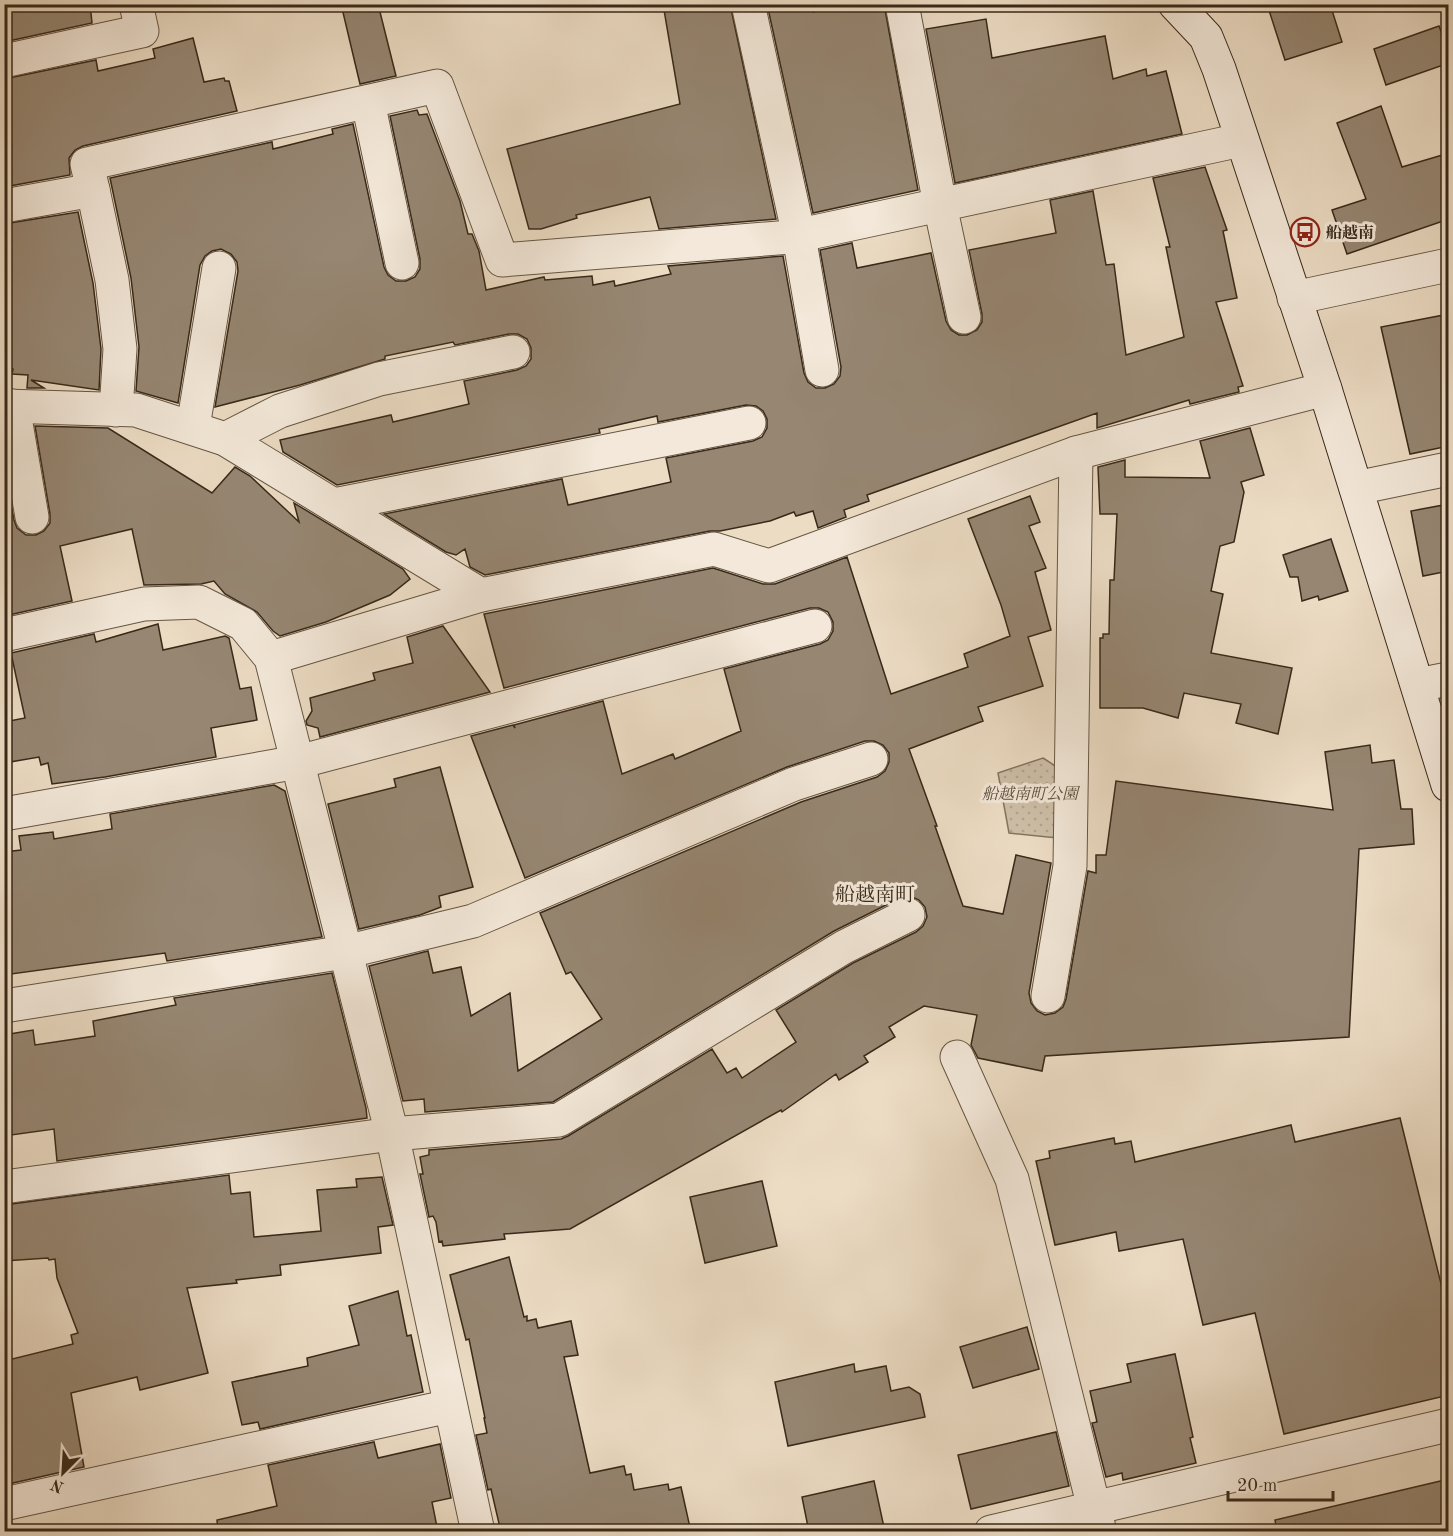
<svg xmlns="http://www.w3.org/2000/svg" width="1453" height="1536" viewBox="0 0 1453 1536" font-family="'Old Standard TT','Noto Serif JP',serif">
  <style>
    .grass { fill: url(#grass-dots); stroke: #827460; stroke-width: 1.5 }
    .building { fill: #968672; stroke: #382919; stroke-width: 1.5 }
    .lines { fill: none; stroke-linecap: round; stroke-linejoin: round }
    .street-casing { stroke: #655644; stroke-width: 35 }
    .secondary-casing { stroke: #382919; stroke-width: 35 }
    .street { stroke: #f3e8d9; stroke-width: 33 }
    .secondary { stroke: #f3e8d9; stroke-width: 33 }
    .labels { text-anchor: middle; stroke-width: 6; stroke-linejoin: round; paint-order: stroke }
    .poi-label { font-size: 16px; font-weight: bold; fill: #382919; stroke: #f3e8d9; text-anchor: start }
    .park-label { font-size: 16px; font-style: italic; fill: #5d4e3c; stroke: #f3e8d9 }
    .quarter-label { font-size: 20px; fill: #382919; stroke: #f3e8d9 }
  </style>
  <defs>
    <pattern id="grass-dots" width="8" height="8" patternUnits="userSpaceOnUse" patternTransform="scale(1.5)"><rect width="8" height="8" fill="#cdbea7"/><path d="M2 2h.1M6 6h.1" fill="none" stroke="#b1a38f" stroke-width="1.8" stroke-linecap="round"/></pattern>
  </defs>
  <rect width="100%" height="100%" fill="#ecdcc4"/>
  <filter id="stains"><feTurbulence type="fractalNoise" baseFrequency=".00333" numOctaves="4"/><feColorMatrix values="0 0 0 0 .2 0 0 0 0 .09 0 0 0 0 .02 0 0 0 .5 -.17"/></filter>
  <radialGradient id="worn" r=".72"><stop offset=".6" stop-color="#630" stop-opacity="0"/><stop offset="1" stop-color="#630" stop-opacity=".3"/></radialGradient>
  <path class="grass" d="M1043,758L1057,767V838L1009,833L998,773Z"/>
  <g class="building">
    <path d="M4,4H90L92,23L4,42Z"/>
    <path d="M341,4H378L396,76L360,84Z"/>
    <path d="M663,4H730L776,219L659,229L650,197L576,215L577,218L541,229H529L507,149L680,104Z"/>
    <path d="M767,4H811L813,12L855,4H884L918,190L813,213Z"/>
    <path d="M1267,4H1330L1342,42L1285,60Z"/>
    <path d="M986,19L992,58L1105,36L1113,79L1146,69L1147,76L1166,71L1182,134L955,183L926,29Z"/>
    <path d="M1439,26L1449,52V63L1386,85L1374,49Z"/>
    <path d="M193,38L204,82L224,78L225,81H229L237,111L83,146L75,150L69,158L70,175L4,187V79L96,60L98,71L155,58L153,49Z"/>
    <path d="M1381,106L1402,167L1449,153V219L1347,254L1332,210L1366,199L1337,123Z"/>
    <path d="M417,110L419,115L427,114L460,201L468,234H472L479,251L486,290L544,277L545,280L592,276L593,285L614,281L615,286L671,274L668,266L783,256L804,373L808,382L816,388H825L834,384L840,376L841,367L820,250L852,243L857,268L931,253L946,321L951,330L959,335H967L977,330L982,322V314L969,250L1056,233L1050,200L1093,191L1106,265L1114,264L1126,355L1184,337L1166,247H1170L1153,178L1205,167L1227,230L1223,231L1237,298L1216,302L1243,386L1238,387L1239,392L1190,404L1189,400L1097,428V413L867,495L869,501L844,510L846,517L818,528L813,511L796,516L794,512L770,521L720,531H710L485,575L470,567L465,549L456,555L446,552L384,514L562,479L568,505L671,482L666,458L753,441L762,437L767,428V419L763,411L756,406L746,405L658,422L657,416L604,428L599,429L600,433L337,485L283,452L280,440L391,415L393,422L469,404L464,381L517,370L526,366L531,359V348L527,339L518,334H509L455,345L453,342L385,356V359L300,385L215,407L238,271L237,262L231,254L221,249L212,251L205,256L200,265L178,403L136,391L139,347L131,278L110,178L272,142L273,149L333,134L332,129L353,124L384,267L388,275L396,281H406L415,277L420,269V259L390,116Z"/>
    <path d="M78,212L93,283L101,349L99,390L31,380L44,388H27L28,375L12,374L13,369L9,368V359H4V224Z"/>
    <path d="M1449,314V446L1410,454L1381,327Z"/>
    <path d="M35,426L108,428L212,493L235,467L250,476L299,522L294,503L403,569L410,579L390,595L326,622L280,636L273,631L257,612L225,594L214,581L201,584L144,585L132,529L60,546L72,601L4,616V467L14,520L17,528L26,535H36L44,531L50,523V514Z"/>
    <path d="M1250,428L1264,475L1241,482L1244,492L1234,542L1220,546L1211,591L1223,594L1211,653L1292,668L1278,734L1236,723L1241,704L1184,693L1178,718L1143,708H1100V638H1103V634H1109L1110,580H1114L1117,514H1100L1098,467L1125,460V477L1210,478L1200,441Z"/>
    <path d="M1030,496L1040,522L1029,526L1046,568L1035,572L1051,630L1028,637L1043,686L978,707L983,721L909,749L937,826H935L963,906L1003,914L1016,855L1051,863L1029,993L1031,1003L1037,1011L1045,1015L1055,1013L1063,1007L1066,999L1088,871L1096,873V855H1106L1116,781L1333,810L1325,752L1370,745L1372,763L1394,760L1401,809H1412L1414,844L1359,849L1349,1037L1045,1056L1042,1071L978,1058L971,1045L977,1015L924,1006L889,1027L895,1037L864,1056L868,1062L839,1080L836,1074L782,1112L781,1110L570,1229L504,1234L505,1239L443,1246L442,1241L439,1242L436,1222L433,1216L429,1217L420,1174H423L420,1157L429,1155V1150L561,1139L568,1136L712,1049L727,1073L736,1068L742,1078L796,1042L776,1010L853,963L916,932L923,926L927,917L925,907L919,900L910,896L900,898L834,931L553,1102L425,1112L424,1099L403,1101L369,966L428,951L433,973L461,967L471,1016L510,993L518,1071L602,1019L571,972L566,974L540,913L801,802L877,777L885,771L889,762V753L883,745L874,741H865L787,767L525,878L471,736L513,725L515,728L514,725L603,701L622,774L673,754L675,759L741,731L724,669L820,644L828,640L833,631V622L828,612L819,608H810L504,688L484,614L713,568L763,584H775L847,557L891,694L968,667L964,654L1010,636L1001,605L968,519Z"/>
    <path d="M1449,504V571L1423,576L1411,511Z"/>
    <path d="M1331,539L1348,591L1319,600L1318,596L1302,601L1298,577H1290L1283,555Z"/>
    <path d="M158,624L163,650L225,636L229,638L240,689L251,687L257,720L211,728L216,757L105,777L52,784L48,763L41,765L39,757L4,763V722L25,718L11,653L94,634L96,642Z"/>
    <path d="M443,626L490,692L320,737L318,728L307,725L306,721L312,711L310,698L375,680L373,673L413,663L407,637Z"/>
    <path d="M440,767L473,887L439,896L441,907L420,915L359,929L328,804L396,787L394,779Z"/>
    <path d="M274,785L285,791L322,937L167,961L165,953L4,975V852L21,850L19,836L53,832L54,839L112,829L110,814Z"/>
    <path d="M332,973L366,1108L367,1118L57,1161L54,1129L4,1136V1035L33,1030L35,1045L95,1036L93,1021L176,1005L174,998Z"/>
    <path d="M1400,1118L1449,1316V1395L1284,1434L1255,1313L1203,1325L1183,1239L1119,1251L1116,1232L1055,1245L1036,1161L1050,1158L1049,1151L1114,1138L1115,1144L1131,1141L1135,1162L1291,1125L1295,1142Z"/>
    <path d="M229,1175L231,1194L250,1192L254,1237L321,1231L317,1190L357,1187L356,1179L382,1177L393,1225L378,1227L381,1253L280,1265L281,1275L236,1280L237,1283L187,1288L208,1373L140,1390L137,1377L71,1393L84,1467L4,1485V1361L73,1344L71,1335L78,1333L57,1278L55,1259L49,1260L48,1258L4,1261V1205Z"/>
    <path d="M762,1181L777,1246L705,1263L690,1197Z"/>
    <path d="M509,1257L524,1317L527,1316V1321L536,1319L538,1328L571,1321L578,1355L564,1357L590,1473L624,1466L626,1475L631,1474L634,1490L668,1484L669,1490L681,1487L691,1532H501L491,1489L488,1490L476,1435L487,1433L484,1418H485L469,1339L466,1340L450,1275Z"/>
    <path d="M398,1291L407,1336L411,1335L423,1392L260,1429L258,1422L242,1425L232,1382L308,1366L307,1358L359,1345L349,1306Z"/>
    <path d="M1027,1327L1039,1369L973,1388L960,1347Z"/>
    <path d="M1175,1354L1193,1437L1190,1438L1196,1463L1123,1480L1122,1473L1106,1477L1092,1423L1097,1422L1090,1391L1131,1382L1127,1364Z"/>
    <path d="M854,1364L855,1372L886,1366L891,1391L909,1387L920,1394L925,1417L788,1446L775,1382Z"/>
    <path d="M1056,1432L1069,1486L971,1509L958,1455Z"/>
    <path d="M374,1442L378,1458L440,1444L451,1498L432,1502L438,1532H218L217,1520L277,1506L268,1465Z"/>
    <path d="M1449,1479V1532H1277L1275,1520Z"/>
    <path d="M874,1481L885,1532H809L802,1497Z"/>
  </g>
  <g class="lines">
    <g class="street-casing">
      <g id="street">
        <path d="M748,4L799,236L822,370"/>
        <path d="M902,4L940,205L964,317"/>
        <path d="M4,61L142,31L136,4"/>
        <path d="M368,102L402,263"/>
        <path d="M93,190L112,280L120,349L116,410"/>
        <path d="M4,206L93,190L87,164L437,86L502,260L791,237L1241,140"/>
        <path d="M1294,298L1448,265"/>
        <path d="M4,406L136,410L225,439L481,595"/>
        <path d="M13,406L32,517"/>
        <path d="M193,427L219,268"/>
        <path d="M225,439L280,411L379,379L513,352"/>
        <path d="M1356,488L1448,469"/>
        <path d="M334,505L749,423"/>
        <path d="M4,635L144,604L199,602L243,624L271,658L392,1134L478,1532"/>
        <path d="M271,658L481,595L714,549L769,566L1076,453L1325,389"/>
        <path d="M1418,685L1448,679"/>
        <path d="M4,814L298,762L815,626"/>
        <path d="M1048,996L1070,866L1076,453"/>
        <path d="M4,1006L345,952L473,921L794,784L871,759"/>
        <path d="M957,1057L1012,1179L1100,1532"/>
        <path d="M4,1187L392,1134L559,1120L844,947L908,915"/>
        <path d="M4,1504L450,1406"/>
        <path d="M991,1532L1448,1425"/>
      </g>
    </g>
    <g class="secondary-casing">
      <path id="secondary" d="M1175,4L1206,37L1219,69L1325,389L1448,785"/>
    </g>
    <use href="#street" class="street"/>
    <use href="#secondary" class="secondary"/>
  </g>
  <defs>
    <g id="bus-ring" transform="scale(1.5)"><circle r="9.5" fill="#f3e8d9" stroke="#8f2418" stroke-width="1.5"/><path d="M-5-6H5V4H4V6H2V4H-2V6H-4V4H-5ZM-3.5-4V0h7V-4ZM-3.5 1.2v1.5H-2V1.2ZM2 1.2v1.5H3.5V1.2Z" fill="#8f2418"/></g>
  </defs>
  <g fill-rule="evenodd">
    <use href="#bus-ring" x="1305" y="232"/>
  </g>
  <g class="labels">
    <g class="poi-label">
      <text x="1326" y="238">船越南</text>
    </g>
    <g class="park-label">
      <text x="1030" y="799">船越南町公園</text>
    </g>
    <g class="quarter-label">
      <text x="875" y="901">船越南町</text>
    </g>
  </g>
  <rect width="1453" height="1536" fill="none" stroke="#ecdcc4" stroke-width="24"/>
  <rect x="6" y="6" width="1441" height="1524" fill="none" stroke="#382919" stroke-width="3"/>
  <rect x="12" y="12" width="1429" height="1512" fill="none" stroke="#382919" stroke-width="1.5"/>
  <g transform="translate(63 1473) rotate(204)" stroke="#f3e8d9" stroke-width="4.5" paint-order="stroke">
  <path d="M0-4.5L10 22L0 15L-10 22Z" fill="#382919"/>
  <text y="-9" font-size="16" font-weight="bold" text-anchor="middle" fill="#382919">N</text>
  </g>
  <path d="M1228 1491v9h105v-9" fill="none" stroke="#382919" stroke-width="3"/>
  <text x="1237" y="1491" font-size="18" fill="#382919" stroke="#f3e8d9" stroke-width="4.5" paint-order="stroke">20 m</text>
  <rect width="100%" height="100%" filter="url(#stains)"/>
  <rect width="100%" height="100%" fill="url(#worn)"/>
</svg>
